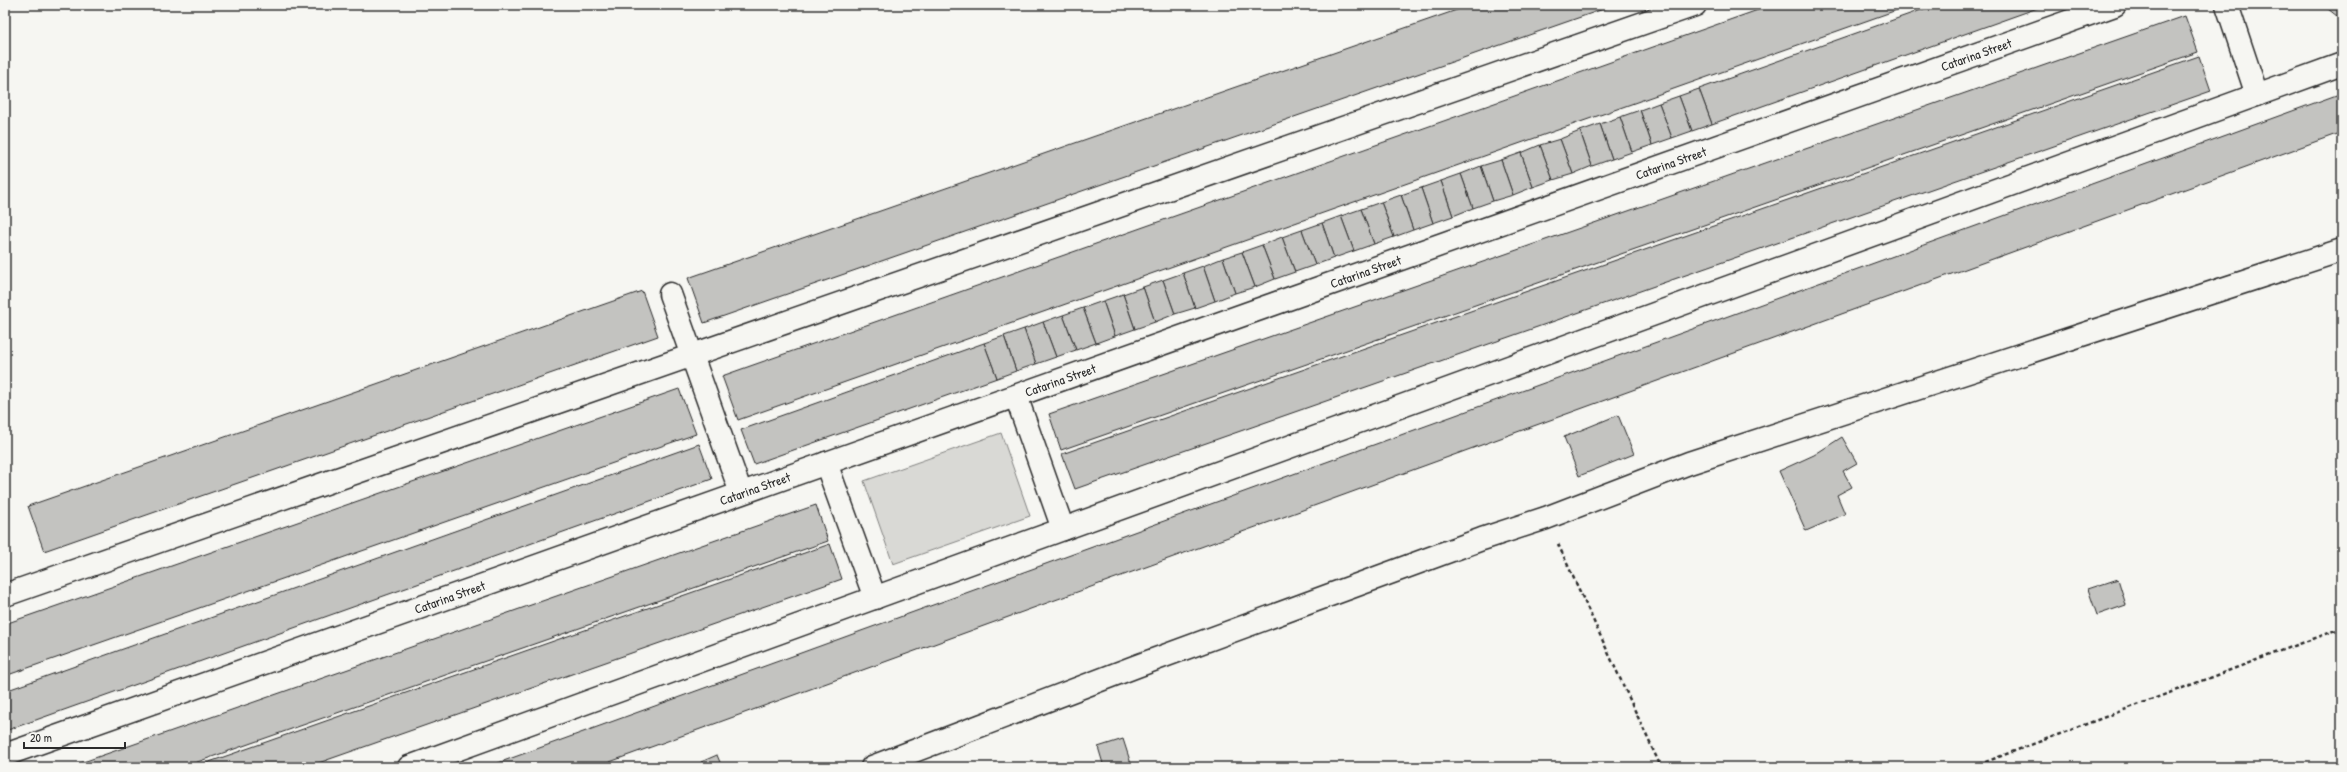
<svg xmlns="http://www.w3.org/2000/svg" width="2347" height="772" viewBox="0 0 2347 772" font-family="'Patrick Hand',sans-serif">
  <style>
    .green { fill: #d9d9d5; stroke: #828280 }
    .building { fill: #c3c3c0; stroke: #2b2b2b }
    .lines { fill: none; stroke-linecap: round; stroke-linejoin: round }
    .minor-casing { stroke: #2b2b2b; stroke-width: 25 }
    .path { stroke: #2b2b2b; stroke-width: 2.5; stroke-dasharray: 4 3; stroke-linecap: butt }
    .minor { stroke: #f6f6f2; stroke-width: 22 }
    .labels { text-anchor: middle; stroke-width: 3; stroke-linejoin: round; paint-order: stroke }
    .street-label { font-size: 13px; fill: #2b2b2b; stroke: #f6f6f2 }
  </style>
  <rect width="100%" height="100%" fill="#f6f6f2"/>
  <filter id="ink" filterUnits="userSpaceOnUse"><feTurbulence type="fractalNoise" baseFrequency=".025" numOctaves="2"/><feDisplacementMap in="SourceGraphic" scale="8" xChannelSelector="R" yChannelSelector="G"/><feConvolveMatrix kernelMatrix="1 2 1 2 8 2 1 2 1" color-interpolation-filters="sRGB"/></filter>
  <g filter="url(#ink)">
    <path class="green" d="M1001,433L1030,516L893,564L864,481Z"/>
    <g class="building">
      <path d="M1471,5H1615L704,323L688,278Z"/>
      <path d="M1772,5H1911L738,420L722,376Z"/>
      <path d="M1935,5H2046L1712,124L1699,89Z"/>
      <path d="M2323,5H2342V20Z"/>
      <path d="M2185,16L2198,52L1061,450L1049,414Z"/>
      <path d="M2199,56L2211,91L1075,489L1062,454Z"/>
      <path d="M1699,89L1712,124L1692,131L1679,96Z"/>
      <path d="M2342,93V132L596,767H487Z"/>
      <path d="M1679,96L1692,131L1672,138L1659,103Z"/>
      <path d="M1659,103L1672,138L1652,145L1640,110Z"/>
      <path d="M1640,110L1652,145L1632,152L1620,117Z"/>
      <path d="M1620,117L1632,152L1612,159L1600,124Z"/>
      <path d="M1600,124L1612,159L1592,166L1580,131Z"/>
      <path d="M1580,131L1592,166L1573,174L1560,139Z"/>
      <path d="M1560,139L1573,174L1553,180L1540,145Z"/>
      <path d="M1540,145L1553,180L1533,187L1521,153Z"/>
      <path d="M1521,153L1533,187L1513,195L1501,160Z"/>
      <path d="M1501,160L1513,195L1493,201L1481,166Z"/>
      <path d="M1481,166L1493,201L1473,208L1461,174Z"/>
      <path d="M1461,174L1473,208L1453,216L1441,181Z"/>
      <path d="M1441,181L1453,216L1433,223L1421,188Z"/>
      <path d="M1421,188L1433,223L1413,230L1401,195Z"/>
      <path d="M1401,195L1413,230L1394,237L1381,202Z"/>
      <path d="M1381,202L1394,237L1374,244L1361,209Z"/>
      <path d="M1361,209L1374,244L1354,251L1341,216Z"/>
      <path d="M1341,216L1354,251L1334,258L1322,223Z"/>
      <path d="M1322,223L1334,258L1315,265L1302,230Z"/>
      <path d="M1302,230L1315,265L1295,272L1282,237Z"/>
      <path d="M1282,237L1295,272L1275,279L1262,245Z"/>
      <path d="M1262,245L1275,279L1255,287L1242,252Z"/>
      <path d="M1242,252L1255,287L1235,293L1223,258Z"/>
      <path d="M1223,258L1235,293L1215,301L1203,266Z"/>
      <path d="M1203,266L1215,301L1195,308L1183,273Z"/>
      <path d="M1183,273L1195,308L1175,314L1163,280Z"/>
      <path d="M1163,280L1175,314L1155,322L1143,287Z"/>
      <path d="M1143,287L1155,322L1135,329L1123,294Z"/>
      <path d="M642,291L658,336L44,551L28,506Z"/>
      <path d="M1123,294L1135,329L1115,336L1103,301Z"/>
      <path d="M1103,301L1115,336L1096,343L1083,308Z"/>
      <path d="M1083,308L1096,343L1076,350L1063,315Z"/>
      <path d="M1063,315L1076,350L1056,357L1043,322Z"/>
      <path d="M1043,322L1056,357L1036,364L1024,329Z"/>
      <path d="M1024,329L1036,364L1016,371L1004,336Z"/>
      <path d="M1004,336L1016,371L997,378L984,343Z"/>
      <path d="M984,343L997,378L754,464L741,430Z"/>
      <path d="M679,389L696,434L5,676V624Z"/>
      <path d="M1618,415L1634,454L1579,476L1564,437Z"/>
      <path d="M1842,437L1857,463L1843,471L1852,487L1837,495L1845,514L1806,531L1779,471L1814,455Z"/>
      <path d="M699,444L712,479L5,731V691Z"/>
      <path d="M816,505L828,541L183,767H69Z"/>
      <path d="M830,544L842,579L307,767H195Z"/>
      <path d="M2118,579L2126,605L2097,615L2088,589Z"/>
      <path d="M1123,739L1132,767H1104L1098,747Z"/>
      <path d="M717,755L722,767H703L701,762Z"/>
    </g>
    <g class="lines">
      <g class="minor-casing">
        <g id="minor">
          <path d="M2227,5L2257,95"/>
          <path d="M670,294L741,493"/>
          <path d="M1016,396L1063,529"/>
          <path d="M826,463L875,598"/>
          <path d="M5,595L1695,5"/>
          <path id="s1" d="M5,755L2115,5"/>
          <path d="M409,767L2342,64"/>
          <path d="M872,767L1137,666L1482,539L1546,518L1689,463L2342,250"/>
        </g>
      </g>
      <g class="path">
        <path d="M1558,544L1661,767"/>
        <path d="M1972,767L2342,628"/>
      </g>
      <use href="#minor" class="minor"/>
    </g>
  </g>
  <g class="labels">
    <g class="street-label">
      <text dy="5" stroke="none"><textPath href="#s1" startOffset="2092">Catarina Street</textPath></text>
      <text dy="5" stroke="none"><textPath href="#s1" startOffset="1768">Catarina Street</textPath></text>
      <text dy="5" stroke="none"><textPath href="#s1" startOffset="1444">Catarina Street</textPath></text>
      <text dy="5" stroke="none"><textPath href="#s1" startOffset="1120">Catarina Street</textPath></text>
      <text dy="5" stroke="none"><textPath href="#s1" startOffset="796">Catarina Street</textPath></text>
      <text dy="5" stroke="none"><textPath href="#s1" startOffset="472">Catarina Street</textPath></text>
    </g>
  </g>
  <rect width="2347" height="772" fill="none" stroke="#f6f6f2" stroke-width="20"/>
  <rect x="10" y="10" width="2327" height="752" fill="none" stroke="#2b2b2b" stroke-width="1.5" filter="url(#ink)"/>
  <path d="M24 742v6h101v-6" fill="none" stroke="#2b2b2b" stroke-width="2"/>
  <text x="30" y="742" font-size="12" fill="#2b2b2b" stroke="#f6f6f2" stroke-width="3" paint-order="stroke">20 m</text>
</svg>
